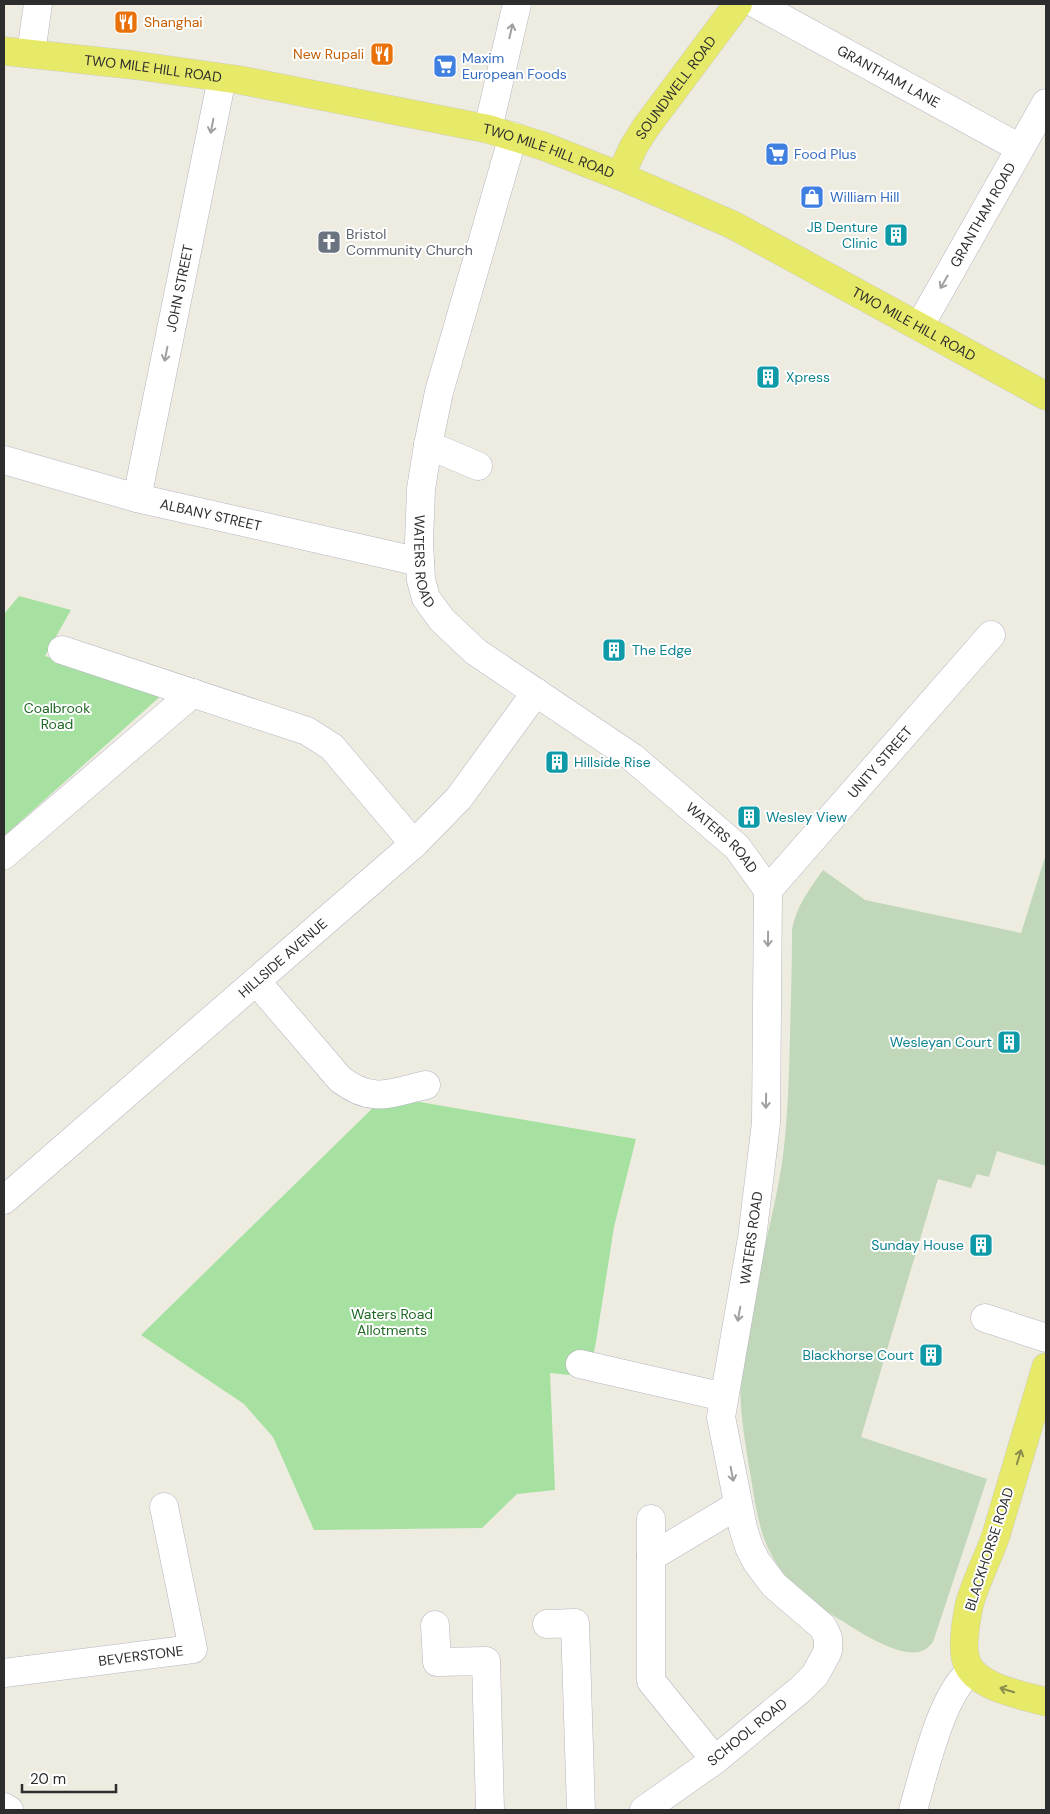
<svg xmlns="http://www.w3.org/2000/svg" width="1050" height="1814" viewBox="0 0 1050 1814" font-family="'DM Sans',sans-serif">
  <style>
    .green { fill: #a6e1a1 }
    .cemetery { fill: #c0d7b9 }
    .lines { fill: none; stroke-linecap: round; stroke-linejoin: round }
    .minor-casing { stroke: #b5b4c0; stroke-width: 29 }
    .major-casing { stroke: #cdcdcd; stroke-width: 29 }
    .minor { stroke: #fff; stroke-width: 28 }
    .major { stroke: #e7ea69; stroke-width: 28 }
    .oneway { stroke: #a0a0a0 }
    .oneway2 { stroke: #8a8c4b }
    .labels { text-anchor: middle; stroke-width: 4; stroke-linejoin: round; paint-order: stroke }
    .food-label { font-size: 14px; fill: #c56008; stroke: #fff; text-anchor: start }
    .shop-label { font-size: 14px; fill: #366cbe; stroke: #fff; text-anchor: start }
    .street-label { font-size: 14px; fill: #2d2d2d; stroke: #fff }
    .culture-label { font-size: 14px; fill: #0d838f; stroke: #fff; text-anchor: end }
    .worship-label { font-size: 14px; fill: #5b616d; stroke: #fff; text-anchor: start }
    .park-label { font-size: 14px; fill: #1f6823; stroke: #fff }
  </style>
  <rect width="100%" height="100%" fill="#eeece1"/>
  <g class="green">
    <path d="M19,596L71,610L45,656L164,693L4,836V614Z"/>
    <path d="M385,1096L636,1139L614,1227L596,1342L589,1377L550,1373L555,1490L517,1494L482,1528L314,1530L273,1437L244,1404L141,1335Z"/>
  </g>
  <path class="cemetery" d="M1046,854V1166L997,1151L989,1177L977,1174L971,1188L938,1179L861,1437L987,1479L933,1642C931,1644 927,1649 924,1650C904,1661 861,1633 844,1622C816,1606 786,1584 771,1554C759,1532 755,1503 751,1478C745,1442 738,1405 741,1369C748,1297 773,1228 783,1156C788,1115 789,1075 790,1034C791,999 792,964 792,929C797,905 809,890 823,870L865,900L1021,933Z"/>
  <g class="lines">
    <g class="minor-casing">
      <g id="minor">
        <path id="s1" d="M756,4L1020,148"/>
        <path d="M31,53L38,4"/>
        <path d="M488,129L517,4"/>
        <path id="s2" d="M513,136L439,392L428,445L421,489L419,542L421,580L426,598L442,620L476,652L632,757L737,847L768,890L766,1123L752,1238L721,1417L743,1528L749,1547L756,1561L774,1585L823,1627L828,1638V1651L815,1675L801,1689L715,1760L644,1810"/>
        <path id="s3" d="M919,327L1046,103"/>
        <path d="M428,445L478,466"/>
        <path id="s4" d="M4,460L137,498L420,562"/>
        <path id="s5" d="M137,498L222,78"/>
        <path d="M62,650L307,731L332,747L414,844"/>
        <path d="M4,855L193,693"/>
        <path id="s6" d="M768,890L991,635"/>
        <path d="M256,981L340,1079C372,1104 390,1093 426,1085"/>
        <path id="s7" d="M4,1200L414,844L459,798L536,692"/>
        <path d="M985,1318L1046,1338"/>
        <path d="M580,1364L724,1397"/>
        <path d="M651,1519V1681L715,1760"/>
        <path d="M651,1557L738,1505"/>
        <path d="M547,1624L575,1623L581,1810"/>
        <path d="M435,1625L437,1662L486,1661L490,1810"/>
        <path id="s8" d="M4,1673L193,1649L164,1507"/>
        <path d="M4,1807L9,1810"/>
        <path d="M913,1810C924,1773 941,1694 971,1671"/>
      </g>
    </g>
    <g class="major-casing">
      <g id="major">
        <path id="s9" d="M4,51L133,65L240,80L488,129L543,146L620,176L733,225L1046,396"/>
        <path id="s10" d="M620,176L634,146L646,127L738,4"/>
        <path d="M1046,1367C1029,1423 1013,1479 996,1535C988,1559 975,1582 969,1606C966,1621 961,1649 967,1663C977,1688 1023,1695 1046,1702"/>
      </g>
    </g>
    <use href="#minor" class="minor"/>
    <use href="#major" class="major"/>
  </g>
  <defs><path id="oneway-shaft" d="M-6 0H5M1.5-3L5.5 0L1.5 3" fill="none" stroke-width="1.6" stroke-linecap="round" stroke-linejoin="round" transform="scale(1.25)"/></defs>
  <g class="oneway">
    <use href="#oneway-shaft" transform="translate(511 31) rotate(-77)"/>
    <use href="#oneway-shaft" transform="translate(212 126) rotate(101)"/>
    <use href="#oneway-shaft" transform="translate(944 282) rotate(120)"/>
    <use href="#oneway-shaft" transform="translate(166 354) rotate(101)"/>
    <use href="#oneway-shaft" transform="translate(768 939) rotate(91)"/>
    <use href="#oneway-shaft" transform="translate(766 1101) rotate(91)"/>
    <use href="#oneway-shaft" transform="translate(739 1314) rotate(100)"/>
    <use href="#oneway-shaft" transform="translate(732 1474) rotate(79)"/>
  </g>
  <g class="oneway2">
    <use href="#oneway-shaft" transform="translate(1019 1457) rotate(-73)"/>
    <use href="#oneway-shaft" transform="translate(1007 1690) rotate(-163)"/>
  </g>
  <defs>
    <g id="restaurant-square" transform="scale(1.25)"><rect x="-9" y="-9" width="18" height="18" rx="4" fill="#e8710a" stroke="#fff"/><path d="M-5-6h1v4h1v-4h1v4h1v-4h1v5L-1.5 .5V6h-2V.5L-5-1ZM5-6V6H3V1.5H1.5Q1.5-4 5-6Z" fill="#fff"/></g>
    <g id="supermarket-square" transform="scale(1.25)"><rect x="-9" y="-9" width="18" height="18" rx="4" fill="#3f7fe0" stroke="#fff"/><path d="M-6-5.5h2.5l.6 2H6L4.5 2H-2.5L-4.4-4H-6ZM-1.5 3.2a1.3 1.3 0 1 0 .1 0ZM3 3.2a1.3 1.3 0 1 0 .1 0Z" fill="#fff"/></g>
    <g id="shop-square" transform="scale(1.25)"><rect x="-9" y="-9" width="18" height="18" rx="4" fill="#3f7fe0" stroke="#fff"/><path d="M-5-2.5h2.3a2.7 3.5 0 0 1 5.4 0H5L5.5 6h-11ZM-1.5-2.5h3a1.5 2.3 0 0 0-3 0Z" fill="#fff"/></g>
    <g id="building-square" transform="scale(1.25)"><rect x="-9" y="-9" width="18" height="18" rx="4" fill="#0f9aa8" stroke="#fff"/><path d="M-4-6H4V6H1V3H-1V6H-4ZM-2.5-4.3h1.7v1.8h-1.7ZM.8-4.3h1.7v1.8H.8ZM-2.5-1h1.7V.8h-1.7ZM.8-1h1.7V.8H.8Z" fill="#fff"/></g>
    <g id="church-square" transform="scale(1.25)"><rect x="-9" y="-9" width="18" height="18" rx="4" fill="#6b7280" stroke="#fff"/><path d="M-1.2-6h2.4v3.5h3.3v2.4h-3.3V6h-2.4V-.1h-3.3v-2.4h3.3Z" fill="#fff"/></g>
  </defs>
  <g fill-rule="evenodd">
    <use href="#restaurant-square" x="126" y="22"/>
    <use href="#restaurant-square" x="382" y="54"/>
    <use href="#supermarket-square" x="445" y="66"/>
    <use href="#supermarket-square" x="777" y="154"/>
    <use href="#shop-square" x="812" y="197"/>
    <use href="#building-square" x="896" y="235"/>
    <use href="#church-square" x="329" y="242"/>
    <use href="#building-square" x="768" y="377"/>
    <use href="#building-square" x="614" y="650"/>
    <use href="#building-square" x="557" y="762"/>
    <use href="#building-square" x="749" y="817"/>
    <use href="#building-square" x="1009" y="1042"/>
    <use href="#building-square" x="981" y="1245"/>
    <use href="#building-square" x="931" y="1355"/>
  </g>
  <g class="labels">
    <g class="food-label">
      <text x="144" y="27">Shanghai</text>
      <text x="364" y="59" text-anchor="end">New Rupali</text>
    </g>
    <g class="shop-label">
      <text x="462" y="63">Maxim<tspan x="462" dy="16">European Foods</tspan></text>
      <text x="794" y="159">Food Plus</text>
      <text x="830" y="202">William Hill</text>
    </g>
    <g class="street-label">
      <text dy="5" stroke="none"><textPath href="#s9" startOffset="150">TWO MILE HILL ROAD</textPath></text>
      <text dy="5" stroke="none"><textPath href="#s1" startOffset="151">GRANTHAM LANE</textPath></text>
      <text dy="5" stroke="none"><textPath href="#s10" startOffset="105">SOUNDWELL ROAD</textPath></text>
      <text dy="5" stroke="none"><textPath href="#s9" startOffset="555">TWO MILE HILL ROAD</textPath></text>
      <text dy="5" stroke="none"><textPath href="#s3" startOffset="129">GRANTHAM ROAD</textPath></text>
      <text dy="5" stroke="none"><textPath href="#s5" startOffset="214">JOHN STREET</textPath></text>
      <text dy="5" stroke="none"><textPath href="#s9" startOffset="960">TWO MILE HILL ROAD</textPath></text>
      <text dy="5" stroke="none"><textPath href="#s4" startOffset="214">ALBANY STREET</textPath></text>
      <text dy="5" stroke="none"><textPath href="#s2" startOffset="438">WATERS ROAD</textPath></text>
      <text dy="5" stroke="none"><textPath href="#s6" startOffset="170">UNITY STREET</textPath></text>
      <text dy="5" stroke="none"><textPath href="#s2" startOffset="858">WATERS ROAD</textPath></text>
      <text dy="5" stroke="none"><textPath href="#s7" startOffset="369">HILLSIDE AVENUE</textPath></text>
      <text transform="translate(751 1238) rotate(-82)" y="5">WATERS ROAD</text>
      <text transform="translate(989 1549) rotate(-72)" y="5">BLACKHORSE ROAD</text>
      <text dy="5" stroke="none"><textPath href="#s8" startOffset="138">BEVERSTONE</textPath></text>
      <text transform="translate(747 1732) rotate(-39)" y="5">SCHOOL ROAD</text>
    </g>
    <g class="culture-label">
      <text x="878" y="232">JB Denture<tspan x="878" dy="16">Clinic</tspan></text>
      <text x="786" y="382" text-anchor="start">Xpress</text>
      <text x="632" y="655" text-anchor="start">The Edge</text>
      <text x="574" y="767" text-anchor="start">Hillside Rise</text>
      <text x="766" y="822" text-anchor="start">Wesley View</text>
      <text x="992" y="1047">Wesleyan Court</text>
      <text x="964" y="1250">Sunday House</text>
      <text x="914" y="1360">Blackhorse Court</text>
    </g>
    <g class="worship-label">
      <text x="346" y="239">Bristol<tspan x="346" dy="16">Community Church</tspan></text>
    </g>
    <g class="park-label">
      <text x="57" y="713">Coalbrook<tspan x="57" dy="16">Road</tspan></text>
      <text x="392" y="1319">Waters Road<tspan x="392" dy="16">Allotments</tspan></text>
    </g>
  </g>
  <rect width="1050" height="1814" fill="none" stroke="#2d2d2d" stroke-width="10"/>
  <path d="M22 1784v8h94v-8" fill="none" stroke="#2d2d2d" stroke-width="2.5"/>
  <text x="30" y="1784" font-size="15" fill="#2d2d2d" stroke="#ffffff" stroke-width="4" paint-order="stroke">20 m</text>
</svg>
